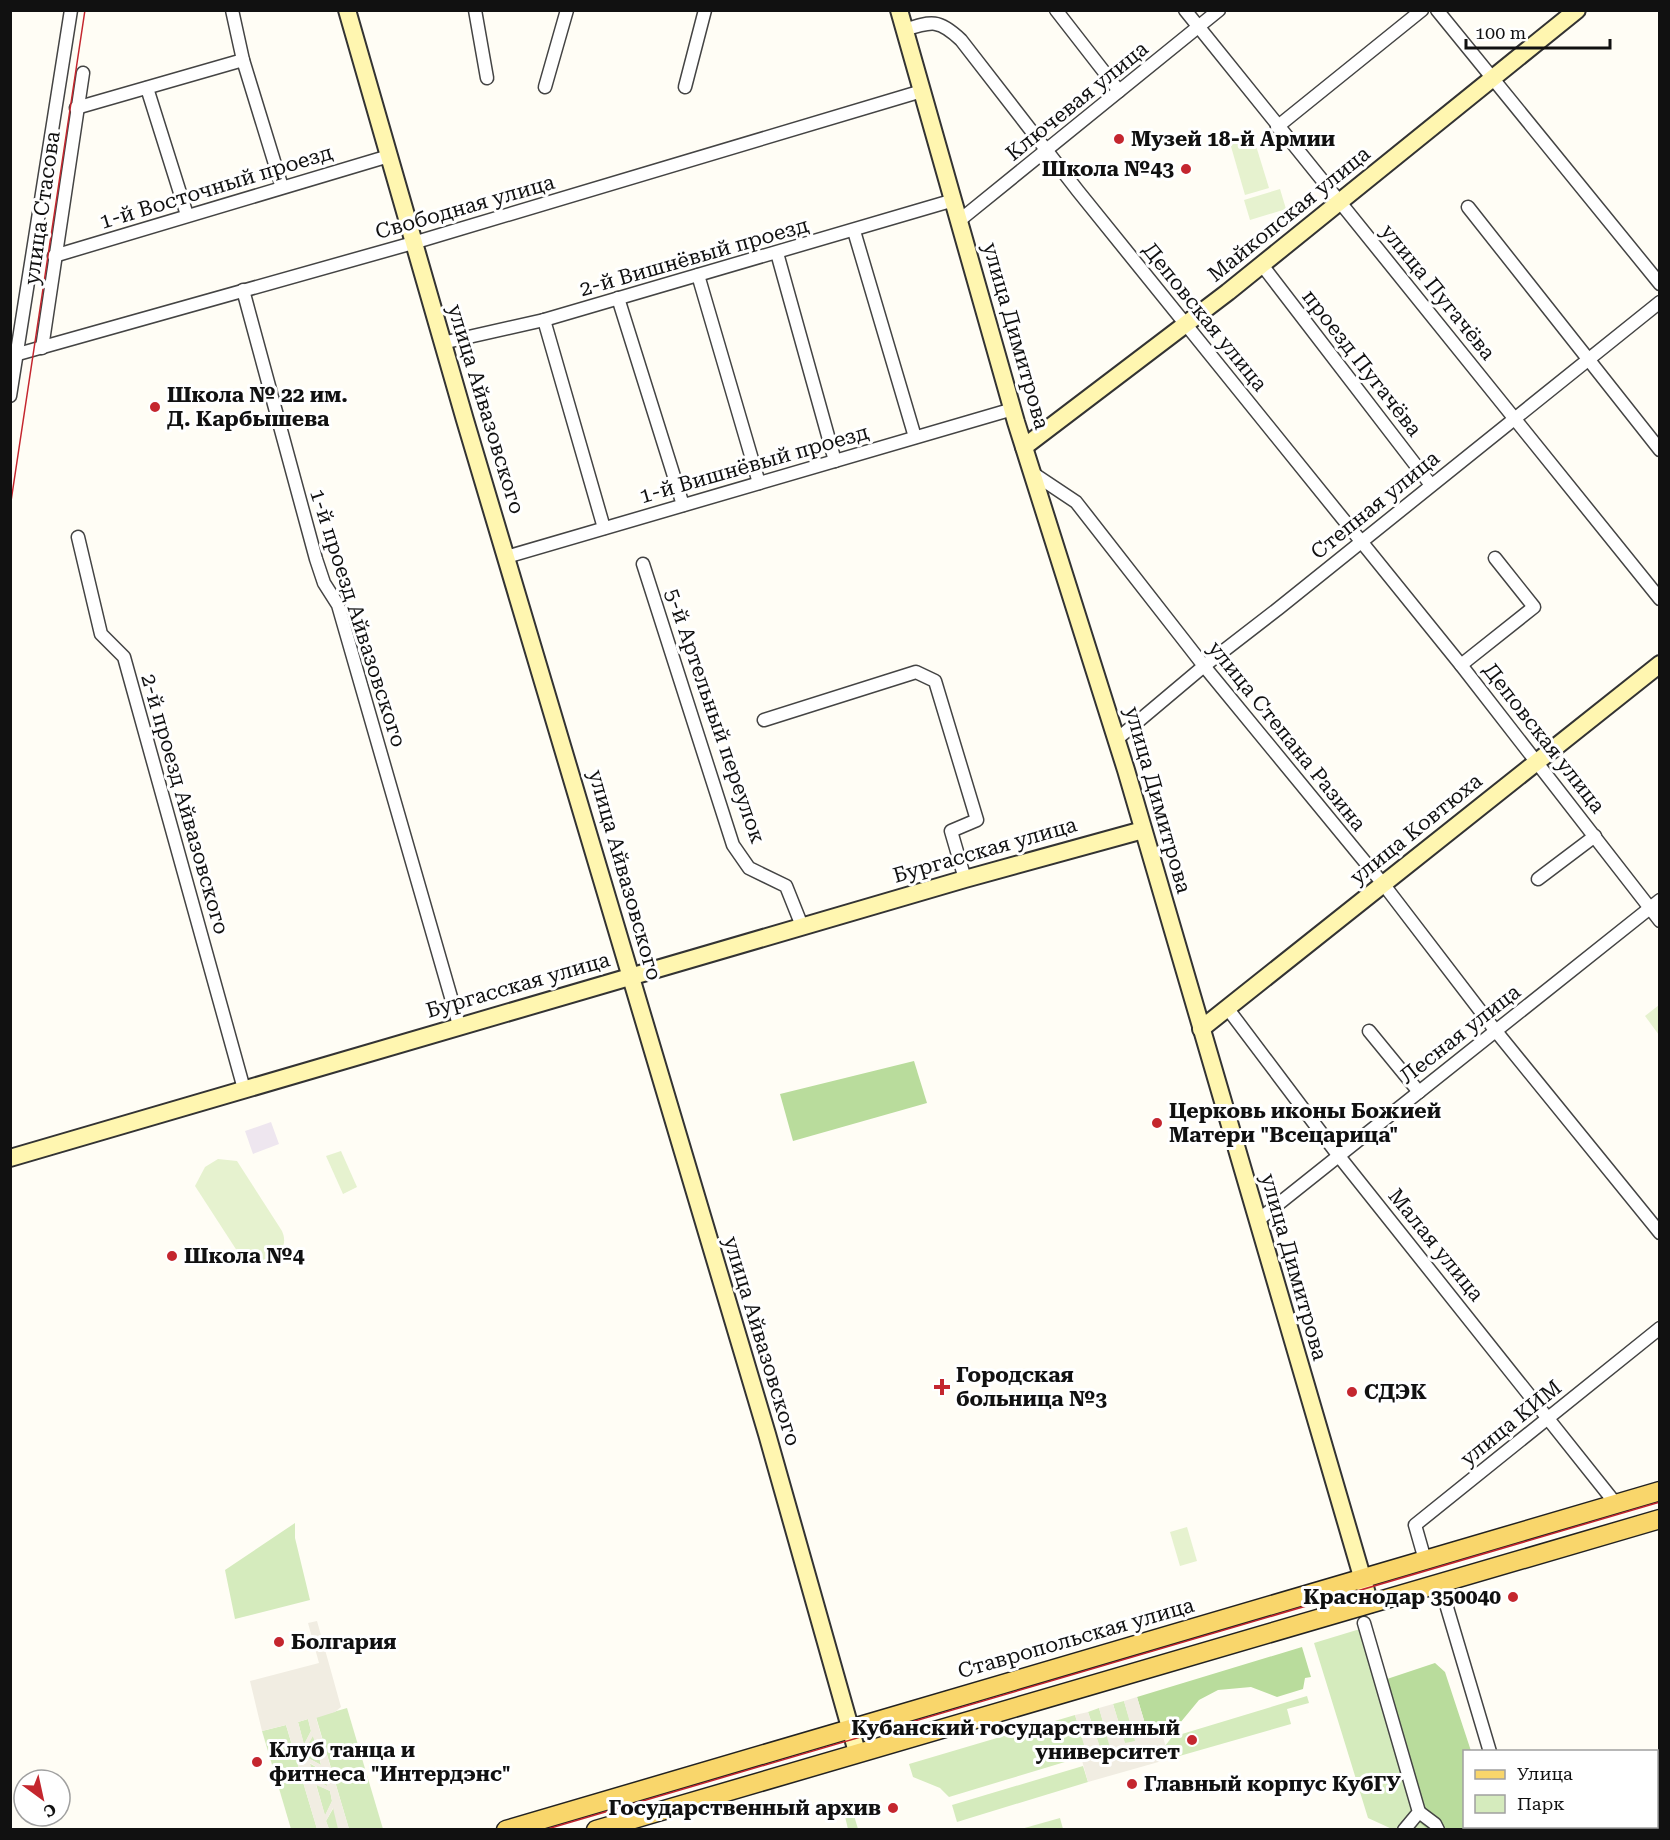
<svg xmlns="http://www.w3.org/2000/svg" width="1670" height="1840" viewBox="0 0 1670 1840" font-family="'Roboto Serif',serif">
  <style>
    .industrial { fill: #eee6ef }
    .green { fill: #d5ebbd }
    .forest { fill: #b9dc9c }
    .pitch { fill: #e6f2cf }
    .plaza { fill: #f1ede2; fill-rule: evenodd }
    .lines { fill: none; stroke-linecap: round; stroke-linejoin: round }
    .street-casing { stroke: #444; stroke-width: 15 }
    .secondary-casing { stroke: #333; stroke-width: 20 }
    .primary-casing { stroke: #222; stroke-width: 21 }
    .street { stroke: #fff; stroke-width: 12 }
    .secondary { stroke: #fff6b0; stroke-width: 16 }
    .primary { stroke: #f9d66b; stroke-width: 18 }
    .tram { stroke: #c4262e; stroke-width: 1.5 }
    .poi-dot { fill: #c4262e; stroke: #fff; stroke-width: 2 }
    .labels { text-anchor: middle; stroke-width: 6; stroke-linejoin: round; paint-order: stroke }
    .street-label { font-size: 21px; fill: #111; stroke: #fff }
    .poi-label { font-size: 21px; font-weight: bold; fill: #111; stroke: #fff; text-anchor: start }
  </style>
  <rect width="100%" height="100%" fill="#fffdf5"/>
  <path class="industrial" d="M271,1122L279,1144L253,1154L245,1131Z"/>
  <g class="green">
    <path d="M295,1523V1538L310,1600L235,1619L225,1570Z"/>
    <path d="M1360,1629L1414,1817L1427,1829H1392L1368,1818L1314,1643Z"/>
    <path d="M1307,1696L1309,1703L1287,1709L1291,1724L1169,1759L1165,1746L1172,1737Z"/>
    <path d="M1124,1701L1136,1741L1125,1744L1113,1704Z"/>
    <path d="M347,1708L383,1829L380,1830L349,1829L316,1717Z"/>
    <path d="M1099,1708L1111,1748L1101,1751L1088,1712Z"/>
    <path d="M1075,1715L1088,1755L949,1797L940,1788L913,1777L909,1764Z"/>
    <path d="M308,1719L311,1731L304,1745L298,1722Z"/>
    <path d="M286,1725L317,1829H291L262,1731Z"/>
    <path d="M313,1735L321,1765L308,1758L305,1749Z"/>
    <path d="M309,1763L323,1771L328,1787L315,1779Z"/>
    <path d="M1083,1766L1088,1782L957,1822L952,1805Z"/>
    <path d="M316,1784L330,1791L332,1801L325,1816Z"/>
    <path d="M850,1802L858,1829H848L842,1804Z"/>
    <path d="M334,1807L340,1829H329L326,1821Z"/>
    <path d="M1060,1818L1063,1829H1021Z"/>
  </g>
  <g class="forest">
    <path d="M914,1061L927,1103L793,1141L780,1094Z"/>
    <path d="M1302,1647L1311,1677L1305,1678L1303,1689L1277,1697L1251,1687L1218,1690L1199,1700L1175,1729L1149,1737L1137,1697Z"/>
    <path d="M1435,1663L1445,1672L1471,1751L1464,1752V1826L1477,1827L1468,1829H1427L1414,1818L1375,1683Z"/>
  </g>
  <g class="pitch">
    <path d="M1253,136L1269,188L1245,195L1230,143Z"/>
    <path d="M1280,189L1286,209L1250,220L1244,200Z"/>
    <path d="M1659,1005V1035L1645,1016Z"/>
    <path d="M341,1151L357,1187L343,1194L326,1156Z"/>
    <path d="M218,1159L237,1161L282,1231C293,1256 259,1267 241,1257L195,1186L205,1167Z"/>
    <path d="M1187,1527L1197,1561L1180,1566L1170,1532Z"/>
  </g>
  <g class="plaza">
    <path d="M317,1621L341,1707L335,1712L316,1718L349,1829H338L333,1808L326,1821L329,1829H317L286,1725L262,1731L250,1681L319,1663L308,1623ZM308,1719L311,1731L304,1744L298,1722ZM313,1736L321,1764V1765L308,1758L305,1750ZM310,1763L323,1771L327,1786L315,1779ZM316,1785L330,1791L332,1801L325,1815Z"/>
    <path d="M1137,1697L1149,1737L1162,1733L1169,1759L1088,1782L1081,1757L1087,1755L1075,1715L1088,1712L1101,1750L1110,1748L1099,1708L1113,1704L1125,1743L1135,1741L1124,1701Z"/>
  </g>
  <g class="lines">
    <g class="street-casing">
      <g id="street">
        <path d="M232,10L243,60L282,187"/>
        <path d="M475,10L487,78"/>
        <path d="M1056,10L1119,91"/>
        <path d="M1185,10L1660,599"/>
        <path d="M1437,10L1660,284"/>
        <path d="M904,30C932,21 939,19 961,40L1078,191L1461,665L1660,921"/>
        <path d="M545,87L567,10"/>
        <path d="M685,87L705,10"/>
        <path d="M147,88L187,215"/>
        <path d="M76,108L243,60"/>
        <path d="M1277,127L1422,10"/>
        <path d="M1468,207L1660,450"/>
        <path d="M960,220L1219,10"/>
        <path d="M854,231L915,437"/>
        <path d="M777,253L835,461"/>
        <path d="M54,256L389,156"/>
        <path d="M1262,265L1431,485"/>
        <path d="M698,275L759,483"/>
        <path d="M243,290L316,559L324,583L338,605L459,1025"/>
        <path d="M618,298L683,505"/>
        <path d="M544,320L604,528"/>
        <path d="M442,343L544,320L954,200"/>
        <path d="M42,348L83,73"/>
        <path d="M18,354L413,243L922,91"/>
        <path d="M10,396L71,10"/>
        <path d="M1031,472L1076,502L1204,666L1384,885L1495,1030L1660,1233"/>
        <path d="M78,537L101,634L124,657L244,1089"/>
        <path d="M506,557L1013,409"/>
        <path d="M643,564L733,845L749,868L786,886L802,926"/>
        <path d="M1461,665L1534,607L1495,558"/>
        <path d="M764,720L916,672L935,681L977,820L951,831L965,879"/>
        <path d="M1116,740L1204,666L1279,608L1660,302"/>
        <path d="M1538,879L1595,836"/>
        <path d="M1228,1009L1338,1155L1616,1504"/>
        <path d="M1369,1031L1419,1092"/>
        <path d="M1257,1221L1660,900"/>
        <path d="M1425,1560L1415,1525L1660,1328"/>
        <path d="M1440,1584L1490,1752"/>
        <path d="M1364,1623L1419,1812L1404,1830"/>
        <path d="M1419,1812L1435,1824L1438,1830"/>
        <path d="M1512,1826L1513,1830"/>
      </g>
    </g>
    <g class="secondary-casing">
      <g id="secondary">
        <path d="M347,10L465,420L767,1434L857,1752"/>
        <path d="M899,10L1016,422L1126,770L1370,1604"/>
        <path d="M1024,447L1228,292L1577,10"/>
        <path d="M1201,1029L1660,664"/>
        <path d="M10,1158L965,879L1143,830"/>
      </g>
    </g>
    <g class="primary-casing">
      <g id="primary">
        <path d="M506,1830L1660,1491"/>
        <path d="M596,1830L1660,1519"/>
      </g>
    </g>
    <use href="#street" class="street"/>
    <use href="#secondary" class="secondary"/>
    <use href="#primary" class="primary"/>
    <g class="tram">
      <path d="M10,508L85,10"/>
      <path d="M544,1830L1660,1502"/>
    </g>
  </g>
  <g class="poi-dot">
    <circle cx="1119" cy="139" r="6"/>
    <circle cx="1186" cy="169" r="6"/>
    <circle cx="155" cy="407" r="6"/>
    <circle cx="1157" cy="1123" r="6"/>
    <circle cx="172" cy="1256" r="6"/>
    <path d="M939 1378h6v6h6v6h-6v6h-6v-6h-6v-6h6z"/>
    <circle cx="1352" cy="1392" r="6"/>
    <circle cx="1513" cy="1597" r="6"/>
    <circle cx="279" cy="1642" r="6"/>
    <circle cx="1192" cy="1740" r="6"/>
    <circle cx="257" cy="1762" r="6"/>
    <circle cx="1132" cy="1784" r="6"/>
    <circle cx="893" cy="1808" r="6"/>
  </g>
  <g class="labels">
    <g class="street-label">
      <text transform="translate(1077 101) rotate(-39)" y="7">Ключевая улица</text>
      <text transform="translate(216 187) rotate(-17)" y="7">1-й Восточный проезд</text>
      <text transform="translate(465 207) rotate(-16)" y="7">Свободная улица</text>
      <text transform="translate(42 208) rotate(-82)" y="7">улица Стасова</text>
      <text transform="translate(1289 214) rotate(-39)" y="7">Майкопская улица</text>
      <text transform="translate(694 257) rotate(-16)" y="7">2-й Вишнёвый проезд</text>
      <text transform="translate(1438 292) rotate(51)" y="7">улица Пугачёва</text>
      <text transform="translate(1205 317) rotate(51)" y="7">Деповская улица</text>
      <text transform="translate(1016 336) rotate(74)" y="7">улица Димитрова</text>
      <text transform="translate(1362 363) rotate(52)" y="7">проезд Пугачёва</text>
      <text transform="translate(486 409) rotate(73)" y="7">улица Айвазовского</text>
      <text transform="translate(754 464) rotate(-16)" y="7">1-й Вишнёвый проезд</text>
      <text transform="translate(1375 505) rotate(-39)" y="7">Степная улица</text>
      <text transform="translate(358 618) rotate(72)" y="7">1-й проезд Айвазовского</text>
      <text transform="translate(715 716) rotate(71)" y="7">5-й Артельный переулок</text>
      <text transform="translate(1287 736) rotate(51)" y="7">улица Степана Разина</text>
      <text transform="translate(1544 738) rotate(52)" y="7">Деповская улица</text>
      <text transform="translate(1158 800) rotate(74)" y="7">улица Димитрова</text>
      <text transform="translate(185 804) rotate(74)" y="7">2-й проезд Айвазовского</text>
      <text transform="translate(1416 829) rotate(-39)" y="7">улица Ковтюха</text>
      <text transform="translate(985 850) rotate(-16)" y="7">Бургасская улица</text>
      <text transform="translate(625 875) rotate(74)" y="7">улица Айвазовского</text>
      <text transform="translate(518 985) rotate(-16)" y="7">Бургасская улица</text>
      <text transform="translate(1460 1034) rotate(-38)" y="7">Лесная улица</text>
      <text transform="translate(1436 1245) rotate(51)" y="7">Малая улица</text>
      <text transform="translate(1294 1267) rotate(74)" y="7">улица Димитрова</text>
      <text transform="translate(762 1341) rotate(73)" y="7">улица Айвазовского</text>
      <text transform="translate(1511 1423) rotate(-39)" y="7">улица КИМ</text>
      <text transform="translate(1076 1638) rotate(-16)" y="7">Ставропольская улица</text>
    </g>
    <g class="poi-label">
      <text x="1131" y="146">Музей 18-й Армии</text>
      <text x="1174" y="176" text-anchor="end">Школа №43</text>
      <text x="167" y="402">Школа № 22 им.<tspan x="167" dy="24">Д. Карбышева</tspan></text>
      <text x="1169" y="1118">Церковь иконы Божией<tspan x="1169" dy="24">Матери "Всецарица"</tspan></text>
      <text x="184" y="1263">Школа №4</text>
      <text x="956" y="1382">Городская<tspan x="956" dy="24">больница №3</tspan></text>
      <text x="1364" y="1399">СДЭК</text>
      <text x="1501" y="1604" text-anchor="end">Краснодар 350040</text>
      <text x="291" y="1649">Болгария</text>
      <text x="1180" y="1735" text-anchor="end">Кубанский государственный<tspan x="1180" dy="24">университет</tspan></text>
      <text x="269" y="1757">Клуб танца и<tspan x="269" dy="24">фитнеса "Интердэнс"</tspan></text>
      <text x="1144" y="1791">Главный корпус КубГУ</text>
      <text x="881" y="1815" text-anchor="end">Государственный архив</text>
    </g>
  </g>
  <rect width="1670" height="1840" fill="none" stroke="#111111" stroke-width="24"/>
  <rect x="1463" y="1750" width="195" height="78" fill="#ffffff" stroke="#a0a0a0" stroke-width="1.5"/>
  <rect x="1475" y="1770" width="30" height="9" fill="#f9d66b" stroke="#a0a0a0" stroke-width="1.5"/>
  <text x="1517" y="1780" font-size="18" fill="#111111">Улица</text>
  <rect x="1475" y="1795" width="30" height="18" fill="#d5ebbd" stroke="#a0a0a0" stroke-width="1.5"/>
  <text x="1517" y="1810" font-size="18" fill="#111111">Парк</text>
  <g transform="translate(42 1798) rotate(147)"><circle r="28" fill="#ffffff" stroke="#a0a0a0" stroke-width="1.5"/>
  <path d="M0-4.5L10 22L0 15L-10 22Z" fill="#c4262e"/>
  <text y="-9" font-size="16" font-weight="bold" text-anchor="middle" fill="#111111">С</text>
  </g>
  <path d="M1466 39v9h144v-9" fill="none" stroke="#111111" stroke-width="3"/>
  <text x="1475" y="39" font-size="18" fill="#111111" stroke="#ffffff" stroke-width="4.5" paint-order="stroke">100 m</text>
</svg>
